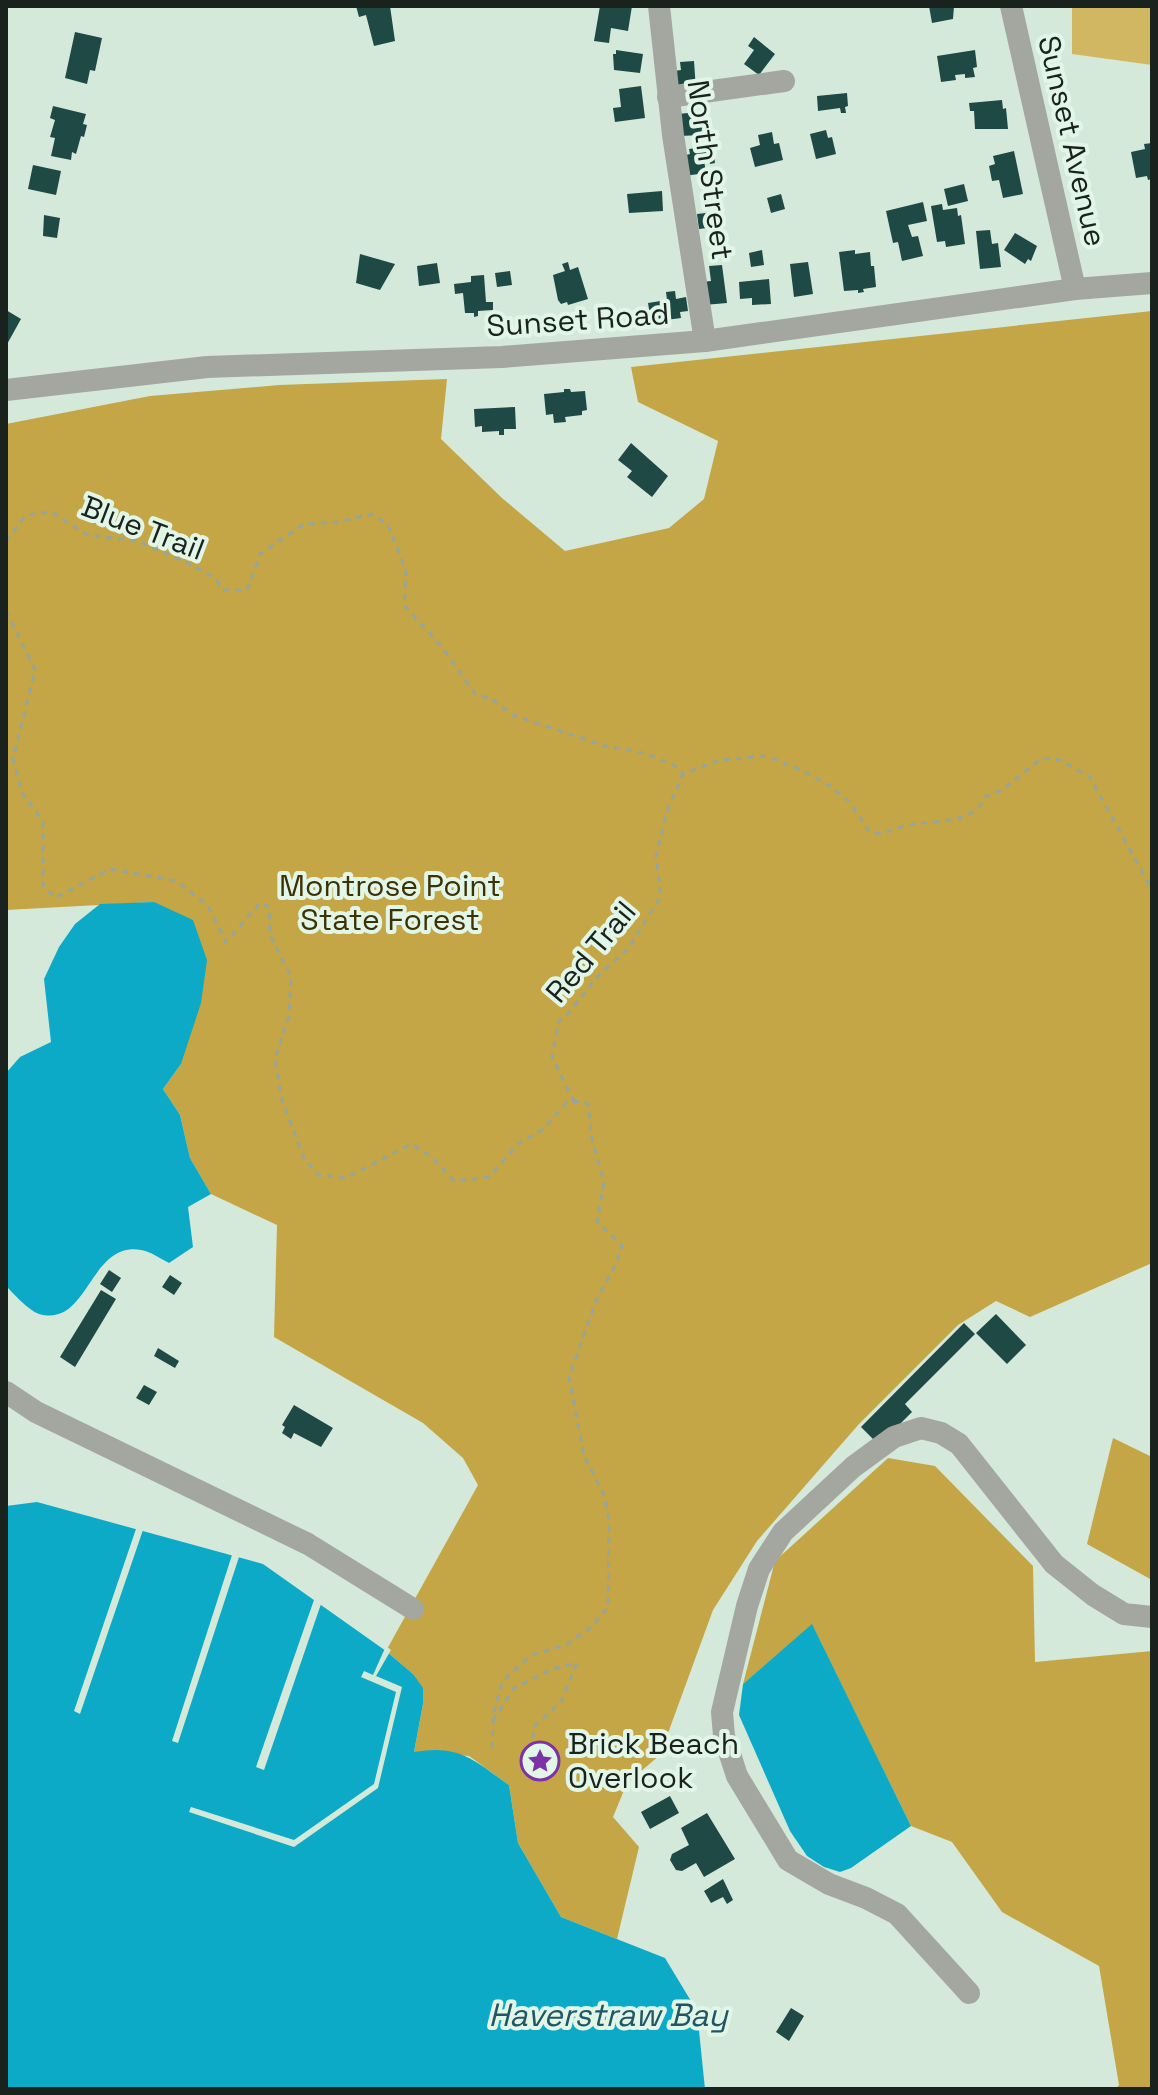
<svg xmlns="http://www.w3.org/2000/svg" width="1158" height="2095" viewBox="0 0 1158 2095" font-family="'Space Grotesk',sans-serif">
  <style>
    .green { fill: #d2b763 }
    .forest { fill: #c4a646 }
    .water { fill: #0daac8 }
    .pier { fill: #d5e9db }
    .building { fill: #1e4944 }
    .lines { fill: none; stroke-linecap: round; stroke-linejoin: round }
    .path { stroke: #96a69b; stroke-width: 3; stroke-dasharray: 6 6; stroke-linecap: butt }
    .minor { stroke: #a4a79f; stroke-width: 22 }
    .labels { text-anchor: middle; stroke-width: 8; stroke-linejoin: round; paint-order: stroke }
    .street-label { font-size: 30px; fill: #1a221d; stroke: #e2f6e8 }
    .park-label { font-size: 30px; fill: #3d3106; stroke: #e2f6e8 }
    .poi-label { font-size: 30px; fill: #1a221d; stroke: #e2f6e8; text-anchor: start }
    .water-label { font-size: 32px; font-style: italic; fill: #215764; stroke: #e2f6e8 }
  </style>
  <rect width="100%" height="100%" fill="#d5e9db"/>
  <path class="green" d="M1072,6H1152V65L1072,54Z"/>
  <g class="forest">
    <path d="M1152,311V1263L1030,1317L996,1301L958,1325L859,1424L757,1541L713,1610L660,1755L627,1783L613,1817L639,1847L617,1939L561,1917L518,1843L509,1785L469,1756L414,1752L423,1704L413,1674L386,1651L478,1485L463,1458L423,1423L274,1337L277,1225L211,1194L190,1158L180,1115L163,1089L181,1064L154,902L6,910V424L150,396L279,385L447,379L441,439L502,498L565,551L669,528L704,499L718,441L638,402L631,367Z"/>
    <path d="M1113,1438L1152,1457V1580L1087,1544Z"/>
    <path d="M888,1458L935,1466L1033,1566L1035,1662L1152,1651V2089H1116L1119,2085L1099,1966L1002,1912L952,1842L911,1826L812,1625L743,1684L775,1561Z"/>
  </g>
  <g class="water">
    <path d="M154,902L193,920L207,960L201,1003L181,1064L163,1089L180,1115L190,1158L211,1194L188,1207L193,1247L169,1263C161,1259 150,1251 141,1250C89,1241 89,1328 39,1314C28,1310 14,1294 6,1286V1073L20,1057L51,1042L44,979L59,947L75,924L100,904Z"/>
    <path d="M37,1502L263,1564L386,1651L413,1674L423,1688V1704L414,1752C459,1744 474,1760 509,1785L518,1843L561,1917L665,1958L697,2011L705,2089H6V1506Z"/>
    <path d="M812,1624L911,1826L851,1868L840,1872L824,1867L807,1856L790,1831L739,1715L743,1684Z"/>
  </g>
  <g class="pier">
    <path d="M137,1526L144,1527L80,1714L74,1711Z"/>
    <path d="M233,1552L240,1554L178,1743L172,1741Z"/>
    <path d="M315,1597L322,1601L264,1770L256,1767Z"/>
    <path d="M386,1646L391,1650L376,1676L402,1687L378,1788L294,1847L189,1812L191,1807L294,1840L374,1784L396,1692L361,1677L364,1671L373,1675Z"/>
  </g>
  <g class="building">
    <path d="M356,6H390L395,41L374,46L366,15L359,17Z"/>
    <path d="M600,6H632L628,31L611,28L609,43L594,41Z"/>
    <path d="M929,6H954L953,19L932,23Z"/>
    <path d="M75,32L102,38L95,71L90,70L87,84L65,78Z"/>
    <path d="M754,37L775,54L759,75L744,64L754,50L748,46Z"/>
    <path d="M616,50L643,54L640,73L614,70L613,54H616Z"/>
    <path d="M975,50L977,67L973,68L975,77L965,78V74L955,75L956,80L941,82L937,56Z"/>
    <path d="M694,61L696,90L675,92L674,71L681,70L680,62Z"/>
    <path d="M641,86L645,118L615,122L613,108L621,107L619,89Z"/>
    <path d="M847,93L848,106L845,107L846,113H841L840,108L818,111L817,96Z"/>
    <path d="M1002,100L1003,109L1006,108L1008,129H975L974,111H970L969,103Z"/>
    <path d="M53,106L86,114L83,124L87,125L84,137L81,136L76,154L72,152L71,160L51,156L55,138L50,137L55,120L50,118Z"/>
    <path d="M698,112L699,115L704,114L701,135L680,136L678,114Z"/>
    <path d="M826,130L828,138L832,137L836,154L816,159L810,134Z"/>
    <path d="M772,132L774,144L779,143L783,160L755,167L750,148L760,145L758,135Z"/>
    <path d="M1152,143V179L1148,180L1147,176L1136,178L1131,152L1145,149L1144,144Z"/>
    <path d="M703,147V150L713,148L715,163L710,164L709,159L704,160L706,173L684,176L682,156L690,154L689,149Z"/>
    <path d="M1014,151L1023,194L1003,198L999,180L992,181L989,166L995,164L993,156Z"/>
    <path d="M33,165L61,171L56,195L28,189Z"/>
    <path d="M964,184L968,201L948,206L944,189Z"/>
    <path d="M662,191L663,211L629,213L627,194Z"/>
    <path d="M781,194L785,209L771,213L767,198Z"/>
    <path d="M923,202L927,221L908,225L912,237L918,236L923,256L902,261L898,242L893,243L886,211Z"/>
    <path d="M942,204L943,210L957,208L958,216L961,215L965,244L946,247L945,241L937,242L931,206Z"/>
    <path d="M714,212L715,227L699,229L697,214Z"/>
    <path d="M44,215L60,218L57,238L43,236Z"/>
    <path d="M990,230L992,244L998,243L1001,267L980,269L976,231Z"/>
    <path d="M1015,233L1037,246L1031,261L1028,259L1025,264L1004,250Z"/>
    <path d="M762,250L764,265L751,267L749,253Z"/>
    <path d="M855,250V254L870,252L871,266H874L876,287L863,289L864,292L858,293V290L844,291L839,252Z"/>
    <path d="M360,254L395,264L380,290L356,283Z"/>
    <path d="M568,262L570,270L578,267L588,299L568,305L567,302L561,304L558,300L553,275L565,271L562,264Z"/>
    <path d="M808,262L813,294L794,297L790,264Z"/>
    <path d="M437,263L440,283L419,286L417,266Z"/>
    <path d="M722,265L727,303L704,305L702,282L711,281L709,266Z"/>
    <path d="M510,271L512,285L497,287L495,273Z"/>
    <path d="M484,275L486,302H493V310L478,311V316L474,317V313H465L463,293L455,294L454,284L471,282V276Z"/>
    <path d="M769,279L771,304L752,305V298L740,299L739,282Z"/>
    <path d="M675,291L676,299L686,297L688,311L680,312L681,318L651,322L648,303L667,300L666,292Z"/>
    <path d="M6,310L21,319L6,346Z"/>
    <path d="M564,389H570L571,392L585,391L587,410L582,411V415L565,417L566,422L554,423L553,414L546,415L544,394L564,392Z"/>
    <path d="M515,407L516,429H504V435H499V431L482,432V426L475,427L474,409Z"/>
    <path d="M631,443L668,476L652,497L627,477L632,471L618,460Z"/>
    <path d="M109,1270L121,1278L112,1292L100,1284Z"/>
    <path d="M170,1275L182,1283L174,1295L162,1287Z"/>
    <path d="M101,1290L116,1299L75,1367L60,1357Z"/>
    <path d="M996,1314L1026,1345L1007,1364L976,1333Z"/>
    <path d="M964,1323L975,1334L905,1404L912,1412L879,1445L861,1427Z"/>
    <path d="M158,1348L179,1361L175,1368L154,1356Z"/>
    <path d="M144,1385L157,1392L149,1405L136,1398Z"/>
    <path d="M294,1405L333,1428L321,1447L294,1433L291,1439L282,1433L285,1427L282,1425Z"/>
    <path d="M670,1796L679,1813L650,1829L641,1812Z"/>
    <path d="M707,1813L735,1859L704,1877L696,1863L682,1871L676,1870L670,1860L672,1854L689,1845L681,1828Z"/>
    <path d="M723,1879L733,1900L727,1904L723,1897L711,1903L704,1891Z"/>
    <path d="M791,2008L804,2016L789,2041L776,2032Z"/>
  </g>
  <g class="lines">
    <g class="path">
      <path d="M6,541L26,515L51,512L88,535L138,541L196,567L216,579L223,590H247L260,554L304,524L338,522L372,514L388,525L406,571L404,605L442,647L475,694L492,699L513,715L605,746L644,753L674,765L683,774"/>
      <path d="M6,611L35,670L13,759L22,793L43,821V885L55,898L110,869L177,881L208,906L226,942L261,902L269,907L270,935L291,977L289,1015L275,1059L282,1100L304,1158L318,1175L346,1178L411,1144L431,1156L454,1181L489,1177L518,1144L543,1129L566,1103L581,1101L588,1104L592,1139L604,1182L597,1222L622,1245L617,1262L596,1301L569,1377L584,1456L604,1495L609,1520L608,1607L591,1627L566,1645L531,1655L502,1682L493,1715L492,1752"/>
      <path d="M574,1102L552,1057L559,1021L567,1015L599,975L628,949L661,896L656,856L667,811L683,774L720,760L767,756L803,771L830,786L850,802L870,833C886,835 894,828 908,825C931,820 975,825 985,797L1002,790L1042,758L1060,760L1090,777L1152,890"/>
      <path d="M493,1721L514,1688L552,1669L577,1663L561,1702L535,1725L529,1757L531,1751L537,1754"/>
    </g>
    <g class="minor">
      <path d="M659,6L673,135L705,341"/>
      <path d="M1011,6L1075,289"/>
      <path d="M668,97L784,81"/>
      <path d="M6,390L207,367L502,357L705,341L1075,289L1152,283"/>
      <path d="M6,1392L36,1412L308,1544L413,1609"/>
      <path d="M969,1993L897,1914L866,1898L829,1884L788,1860L737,1776L724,1736L722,1712L747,1606L759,1569L783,1532L853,1467L894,1437L921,1428L941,1433L959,1444L1054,1564L1093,1595L1124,1614L1152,1617"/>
    </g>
  </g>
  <defs>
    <g id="sight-ring" transform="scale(2)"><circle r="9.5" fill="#e2f6e8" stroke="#7c33a6" stroke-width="1.5"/><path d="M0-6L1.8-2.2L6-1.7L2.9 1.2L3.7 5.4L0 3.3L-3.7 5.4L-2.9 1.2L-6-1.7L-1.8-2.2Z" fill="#7c33a6"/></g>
  </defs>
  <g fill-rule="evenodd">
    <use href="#sight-ring" x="540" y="1761"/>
  </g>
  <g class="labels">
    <g class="street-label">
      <text transform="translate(1072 141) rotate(77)" y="10">Sunset Avenue</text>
      <text transform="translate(710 170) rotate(82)" y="10">North Street</text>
      <text transform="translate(578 320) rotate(-4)" y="10">Sunset Road</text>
      <text transform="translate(143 528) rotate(21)" y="10">Blue Trail</text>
      <text transform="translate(591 952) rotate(-50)" y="10">Red Trail</text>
    </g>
    <g class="park-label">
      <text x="390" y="896">Montrose Point<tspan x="390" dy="34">State Forest</tspan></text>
    </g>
    <g class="poi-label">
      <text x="568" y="1754">Brick Beach<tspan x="568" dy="34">Overlook</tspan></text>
    </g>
    <g class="water-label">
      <text x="608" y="2026">Haverstraw Bay</text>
    </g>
  </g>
  <rect width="1158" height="2095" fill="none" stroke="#1a221d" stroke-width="16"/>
</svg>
